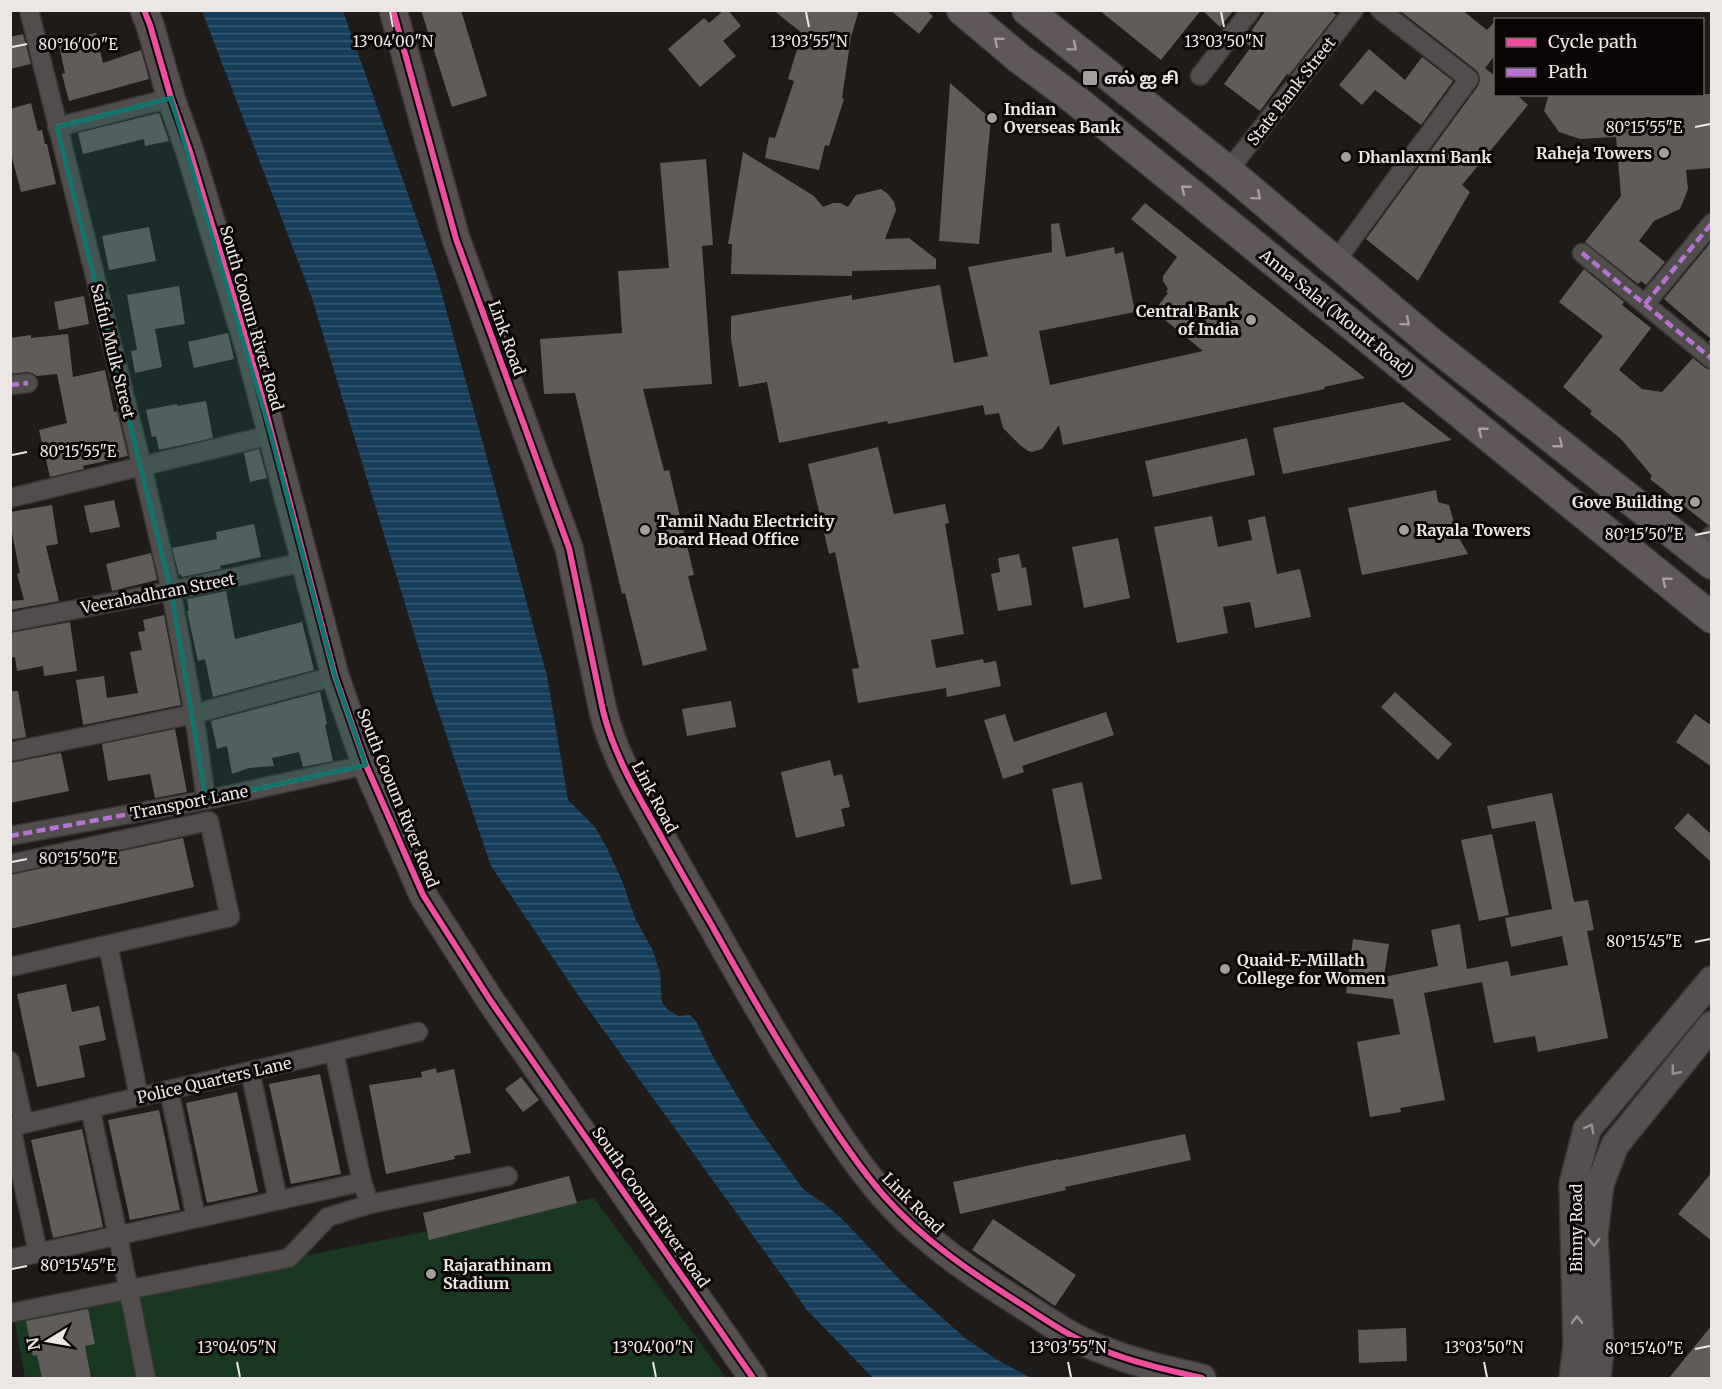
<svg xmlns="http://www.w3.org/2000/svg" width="1722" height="1389" viewBox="0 0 1722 1389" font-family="Merriweather,'Noto Sans Tamil',serif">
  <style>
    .pitch { fill: #183822 }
    .water { fill: url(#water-rules) }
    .building { fill: #605c5a }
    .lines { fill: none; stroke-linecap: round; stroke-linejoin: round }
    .street-casing { stroke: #393635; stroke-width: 21 }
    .secondary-casing { stroke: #393635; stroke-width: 30 }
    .primary-casing { stroke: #393635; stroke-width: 33 }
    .street { stroke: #514d4c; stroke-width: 18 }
    .secondary { stroke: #554f50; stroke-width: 27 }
    .primary { stroke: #60575b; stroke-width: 30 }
    .quiet { stroke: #b673d3; stroke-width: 4.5; stroke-dasharray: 9 4.5; stroke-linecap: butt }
    .cycleway-casing { stroke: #090605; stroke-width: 10 }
    .cycleway { stroke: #ef4d9e; stroke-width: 6 }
    .oneway { stroke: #a69ea0 }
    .oneway2 { stroke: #999393 }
    .marked { fill: #0f766e; fill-opacity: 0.2; stroke: #0f766e; stroke-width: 4.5; stroke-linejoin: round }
    .ticks { fill: none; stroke: #ece6e4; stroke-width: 2 }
    .poi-dot { fill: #a49f9d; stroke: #090605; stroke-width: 2 }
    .labels { text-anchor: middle; stroke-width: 6; stroke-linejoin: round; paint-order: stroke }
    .poi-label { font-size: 16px; font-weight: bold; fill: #ece6e4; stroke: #090605; text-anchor: start }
    .street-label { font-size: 16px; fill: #ece6e4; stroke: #090605 }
    .ticks-label { font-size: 15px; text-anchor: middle; fill: #ece6e4; stroke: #090605; stroke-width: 6; stroke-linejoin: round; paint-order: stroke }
  </style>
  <defs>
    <pattern id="water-rules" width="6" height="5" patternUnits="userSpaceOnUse" patternTransform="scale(1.5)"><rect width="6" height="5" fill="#163e5b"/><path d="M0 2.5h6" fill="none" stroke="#385a72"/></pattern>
  </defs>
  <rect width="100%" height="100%" fill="#1f1b19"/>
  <path class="pitch" d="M594,1198L726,1378H25L14,1318L137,1289Z"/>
  <path class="water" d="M202,11H343L436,273L547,676L568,800L595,827L607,848L623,883L635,918L653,951L660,973L662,1002L668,1010L678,1016L690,1015L696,1021L713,1057L753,1121L804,1190L826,1205L844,1221L902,1282L965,1338L996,1359L1031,1378H873L807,1310L578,995L491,866L434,699L311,295Z"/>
  <g class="building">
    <path d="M421,10H461L487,96L452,107Z"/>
    <path d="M724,10H728L741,26L723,41L736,56L700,87L668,49L704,18L709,23Z"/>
    <path d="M773,10H859L851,37L842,98L844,99L829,146L825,145L819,170L765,158L769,137L775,138L794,81L788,79L802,33Z"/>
    <path d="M890,10H926L933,16L919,34Z"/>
    <path d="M1099,10H1201L1161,60Z"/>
    <path d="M1202,10H1234L1220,27Z"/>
    <path d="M1266,10H1330L1336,15L1289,75L1287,74L1260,111L1224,84L1251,47L1244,41Z"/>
    <path d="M1399,10H1462L1487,30L1496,20V54L1485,68L1496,77V94H1516L1528,105L1462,185L1470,192L1418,281L1366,239L1478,86L1480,80L1479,74L1476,70Z"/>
    <path d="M96,33L103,63L141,50L149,79L69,101L62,74L65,73L58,41Z"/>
    <path d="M23,34L31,64L10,69V37Z"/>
    <path d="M1369,49L1405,80L1422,57L1453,81L1421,125L1375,90L1362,105L1339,85Z"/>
    <path d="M950,83L991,119L979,244L939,241Z"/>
    <path d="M1549,94H1712V168L1686,170L1688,189L1680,209L1654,221L1639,241L1665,262L1646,285L1641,281L1638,284L1585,242L1621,196L1616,137L1580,139L1559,132L1544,111Z"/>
    <path d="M31,103L38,131L42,130L45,144H47L56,184L21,192L10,150V109Z"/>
    <path d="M159,113L169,141L145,146L144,139L83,154L78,133Z"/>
    <path d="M743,152L814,196L823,207L833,203H840L848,207L856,195L881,189L888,194L894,202L896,210L885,239L909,238L936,259V269L852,271V276L731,274L732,244H728Z"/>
    <path d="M706,159L713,245L702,246L712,384L643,389L664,471L669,470L694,575L688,576L707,650L643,666L625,593L622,594L575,393L544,394L540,339L622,333L618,271L669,268L660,163Z"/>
    <path d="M1145,203L1365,378L1324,387L1325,389L1063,445L1059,425L1042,449L1032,452L1028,451L1021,446L1003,428L999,413L985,415L983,405L888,424L887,421L779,443L767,382L739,387L731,339V316L852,295V300L940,285L954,363L988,356L968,267L1052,252L1051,224L1059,223L1066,257L1114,247L1115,254L1123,252L1135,312L1039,331L1050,385L1203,351L1154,311L1168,293L1166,292L1168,289L1163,281V276L1177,257L1131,219Z"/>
    <path d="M149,227L156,261L109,270L102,236Z"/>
    <path d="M1712,241V344L1708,342L1711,339L1664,299Z"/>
    <path d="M1584,269L1624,302L1622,305L1651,328L1619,370L1642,389L1662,392L1693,358L1705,368L1712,370V524L1708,525L1650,479L1652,476L1621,439L1590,414L1592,411L1563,387L1603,336L1559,302Z"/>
    <path d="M179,286L185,324L155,329L162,367L135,373L131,351L137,350L127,295Z"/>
    <path d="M84,296L89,324L59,330L54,302Z"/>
    <path d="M228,333L234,359L194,368L188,342Z"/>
    <path d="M68,334L73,377L105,370L114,412L117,411L128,456L83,466L84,469L50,477L39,430L67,423L57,374L37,376L32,373L27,372L10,374V338L31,335V338Z"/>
    <path d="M206,401L213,438L159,450L156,436L152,437L146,410L177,404V406Z"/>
    <path d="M1403,402L1452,440L1283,474L1273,428Z"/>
    <path d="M1247,438L1255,475L1153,497L1145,461Z"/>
    <path d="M878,447L894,514L945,504L949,523L945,524L964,634L931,640L936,668L983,659L984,663L996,661L1001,686L947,697L946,688L858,703L852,669L859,668L835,552L829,554L808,464Z"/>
    <path d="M259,449L267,478L250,482L244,453Z"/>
    <path d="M1436,490L1438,502L1449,505L1458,536L1468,554L1362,575L1348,508Z"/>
    <path d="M114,500L120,527L90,533L84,506Z"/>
    <path d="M52,505L58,544L46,546L59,601L10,610V601L24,600L17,574L20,573L10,523V512Z"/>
    <path d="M1212,516L1218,547L1252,540L1248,520L1265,516L1277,574L1300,569L1311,617L1255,628L1250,602L1223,607L1228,633L1177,643L1154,527Z"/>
    <path d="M254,524L261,557L220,566L221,569L182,577L181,574L179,575L172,548L217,539L216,532Z"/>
    <path d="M1118,538L1130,598L1084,608L1072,547Z"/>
    <path d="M151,553L157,580L112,591L106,564Z"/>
    <path d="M1019,554L1022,568L1026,567L1032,605L998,611L991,574L1000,572L998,558Z"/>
    <path d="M226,591L235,639L302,622L314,670L213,697L205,659L198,661L187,611H189L187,599Z"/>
    <path d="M164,615L181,705L83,725L76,680L104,676L107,698L138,693L130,652L142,650L138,632L145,631L143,620Z"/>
    <path d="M70,622L77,671L44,676L43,666L17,671L15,657L10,658V633Z"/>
    <path d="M10,691H18L26,737L10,740Z"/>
    <path d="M320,692L327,724L325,725L333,761L303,767L299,752L272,758L274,766L249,768L232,774L227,746L217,749L211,721Z"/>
    <path d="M1395,692L1452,744L1438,760L1381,707Z"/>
    <path d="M731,701L736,727L687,736L682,709Z"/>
    <path d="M1106,712L1114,735L1022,766L1024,772L1003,779L984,720L1005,714L1014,742Z"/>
    <path d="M1695,714L1712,726V767L1676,742Z"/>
    <path d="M175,729L187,792L155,798L150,774L108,781L102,744Z"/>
    <path d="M61,753L69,791L10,803V763Z"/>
    <path d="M830,760L834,776L842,774L850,807L841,809L845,826L796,838L781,772Z"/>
    <path d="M1082,782L1102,879L1071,885L1052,789Z"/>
    <path d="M1552,793L1574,902L1588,900L1594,930L1587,931L1608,1038L1538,1052L1535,1036L1494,1043L1482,982L1424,993L1445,1100L1400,1108L1401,1112L1370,1117L1357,1042L1400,1034L1393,999L1346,993L1353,939L1389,944L1384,977L1438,966L1431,930L1460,924L1467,969L1508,961L1511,976L1568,965L1562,936L1511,947L1505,918L1552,909L1535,821L1492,829L1487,806Z"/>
    <path d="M1688,813L1712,835V863L1674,828Z"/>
    <path d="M1492,834L1509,915L1479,921L1461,840Z"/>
    <path d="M183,838L194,887L10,929V875Z"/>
    <path d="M66,984L72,1012L99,1006L106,1040L79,1046L85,1077L37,1087L17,994Z"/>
    <path d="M436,1068L437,1073L454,1069L471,1153L454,1156L455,1159L386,1174L369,1085L422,1077L421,1072Z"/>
    <path d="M320,1074L341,1174L291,1184L269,1084Z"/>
    <path d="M521,1077L539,1100L523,1112L505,1089Z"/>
    <path d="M237,1092L258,1192L207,1203L186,1103Z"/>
    <path d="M159,1110L180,1210L130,1220L108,1120Z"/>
    <path d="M82,1129L103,1227L53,1238L31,1140Z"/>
    <path d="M1185,1134L1191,1160L1065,1187L1066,1190L960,1214L953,1182L1059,1159V1160Z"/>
    <path d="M1712,1172V1241L1678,1214Z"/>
    <path d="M569,1176L577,1203L429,1240L423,1213Z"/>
    <path d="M993,1219L1076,1275L1055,1306L972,1250Z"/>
    <path d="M88,1309L95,1344L85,1346L91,1378H42L37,1355L33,1356L26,1321Z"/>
    <path d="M1712,1325V1378H1669Z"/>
    <path d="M1406,1328L1407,1361L1359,1363L1358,1330Z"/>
  </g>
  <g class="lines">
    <g class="street-casing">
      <g id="street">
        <path d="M29,10L142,466L171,591L194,714L206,800"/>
        <path d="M1200,76L1251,10"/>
        <path d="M57,127L171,98"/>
        <path d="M1228,171L1354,10"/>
        <path d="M1582,253L1712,359"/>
        <path d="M1335,262L1469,79L1380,10"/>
        <path d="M1645,304L1712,223"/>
        <path d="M10,385L28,383"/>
        <path d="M10,498L271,435"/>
        <path d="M1697,553L1712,535"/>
        <path d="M10,622L171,591L304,562"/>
        <path d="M10,752L194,714L335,676"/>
        <path d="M10,836L206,800L366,765"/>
        <path d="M10,864L209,821L230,917L10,967"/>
        <path d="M108,945L139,1097"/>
        <path d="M334,1052L362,1182L366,1193"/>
        <path d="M10,1061L24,1124"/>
        <path d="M250,1071L278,1200"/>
        <path d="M169,1090L196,1218"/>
        <path d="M90,1108L118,1236L146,1378"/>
        <path d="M10,1127L418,1032"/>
        <path d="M11,1127L38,1253"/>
        <path d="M10,1259L362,1182"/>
        <path d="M10,1313L289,1258L328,1217L370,1204L508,1176"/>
      </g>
    </g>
    <g class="secondary-casing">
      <g id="secondary">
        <path d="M144,10L150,25L171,98L190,152L250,351L335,676L366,765L423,895L490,1000L753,1378"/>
        <path d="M393,10L456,239L569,548L603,711C613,751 633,787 653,822C672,856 691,890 711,924C742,980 774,1036 809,1090C832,1127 856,1164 885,1197C924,1241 972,1273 1021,1304C1047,1321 1073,1339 1103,1350C1135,1363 1168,1370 1202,1378"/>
        <path d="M1573,1378L1577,1345L1573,1184L1587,1129L1712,980"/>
        <path d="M1597,1378L1600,1350L1594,1236L1600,1184L1615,1145L1712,1025"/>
      </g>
    </g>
    <g class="primary-casing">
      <g id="primary">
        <path d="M962,10L1020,59L1078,102L1712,618"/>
        <path d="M1027,10L1228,171L1430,342L1712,564"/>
      </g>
    </g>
    <use href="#street" class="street"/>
    <use href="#secondary" class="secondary"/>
    <use href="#primary" class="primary"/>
    <g class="quiet">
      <path d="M57,127L171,98"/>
      <path d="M1582,253L1712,359"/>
      <path d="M1645,304L1712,223"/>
      <path d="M10,385L28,383"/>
      <path d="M10,836L206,800L366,765"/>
    </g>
    <g class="cycleway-casing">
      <g id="cycleway">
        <path d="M144,10L150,25L171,98L190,152L250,351L335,676L366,765L423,895L490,1000L753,1378"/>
        <path d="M393,10L456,239L569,548L603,711C613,751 633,787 653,822C672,856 691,890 711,924C742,980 774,1036 809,1090C832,1127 856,1164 885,1197C924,1241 972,1273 1021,1304C1047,1321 1073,1339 1103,1350C1135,1363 1168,1370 1202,1378"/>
      </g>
    </g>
    <use href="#cycleway" class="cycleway"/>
  </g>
  <defs><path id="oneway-chevron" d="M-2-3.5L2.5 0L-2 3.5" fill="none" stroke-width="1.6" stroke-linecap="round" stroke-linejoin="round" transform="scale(1.5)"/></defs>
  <g class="oneway">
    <use href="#oneway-chevron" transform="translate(998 41) rotate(-140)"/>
    <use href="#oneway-chevron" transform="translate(1073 47) rotate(39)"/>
    <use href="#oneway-chevron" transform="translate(1185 189) rotate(-141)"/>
    <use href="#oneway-chevron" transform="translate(1257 196) rotate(40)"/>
    <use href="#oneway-chevron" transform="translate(1406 322) rotate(40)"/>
    <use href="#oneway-chevron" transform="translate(1482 431) rotate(-141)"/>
    <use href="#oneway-chevron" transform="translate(1559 444) rotate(38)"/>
    <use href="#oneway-chevron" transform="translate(1666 581) rotate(-141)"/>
  </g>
  <g class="oneway2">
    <use href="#oneway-chevron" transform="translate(1675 1071) rotate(129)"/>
    <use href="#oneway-chevron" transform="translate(1590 1128) rotate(-61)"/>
    <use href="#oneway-chevron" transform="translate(1594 1242) rotate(90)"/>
    <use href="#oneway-chevron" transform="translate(1577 1320) rotate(-91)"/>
  </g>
  <path class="marked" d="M171,98L271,435L335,676L366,765L206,800L171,591L57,127Z"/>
  <path class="ticks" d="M390,12L393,27M806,12L809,27M1221,12L1224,27M12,47L27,44M1695,127L1710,124M12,455L27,452M1695,535L1710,532M12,862L27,859M1695,942L1710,939M12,1269L27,1266M1695,1349L1710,1346M237,1362L240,1377M653,1362L656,1377M1068,1362L1071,1377M1484,1362L1487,1377"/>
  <g class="poi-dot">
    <rect x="1082" y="70" width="16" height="16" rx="3"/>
    <circle cx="992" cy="118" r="6"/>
    <circle cx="1664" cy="153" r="6"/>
    <circle cx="1346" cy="157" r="6"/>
    <circle cx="1251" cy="320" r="6"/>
    <circle cx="1695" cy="502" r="6"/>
    <circle cx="645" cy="530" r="6"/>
    <circle cx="1404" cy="530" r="6"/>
    <circle cx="1225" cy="969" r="6"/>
    <circle cx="431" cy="1274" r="6"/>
  </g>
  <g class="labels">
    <g class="poi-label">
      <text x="1104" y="84">எல் ஐ சி</text>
      <text x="1004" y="115">Indian<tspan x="1004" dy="18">Overseas Bank</tspan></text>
      <text x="1652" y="159" text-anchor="end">Raheja Towers</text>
      <text x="1358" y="163">Dhanlaxmi Bank</text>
      <text x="1239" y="317" text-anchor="end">Central Bank<tspan x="1239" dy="18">of India</tspan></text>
      <text x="1683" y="508" text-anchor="end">Gove Building</text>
      <text x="657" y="527">Tamil Nadu Electricity<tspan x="657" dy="18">Board Head Office</tspan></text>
      <text x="1416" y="536">Rayala Towers</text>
      <text x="1237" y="966">Quaid-E-Millath<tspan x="1237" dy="18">College for Women</tspan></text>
      <text x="443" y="1271">Rajarathinam<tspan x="443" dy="18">Stadium</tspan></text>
    </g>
    <g class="street-label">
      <text transform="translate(1291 91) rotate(-52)" y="6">State Bank Street</text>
      <text transform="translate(1337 313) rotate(39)" y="6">Anna Salai (Mount Road)</text>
      <text transform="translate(252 318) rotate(74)" y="6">South Cooum River Road</text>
      <text transform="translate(507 338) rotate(70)" y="6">Link Road</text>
      <text transform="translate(113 351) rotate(76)" y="6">Saiful Mulk Street</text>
      <text transform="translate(158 593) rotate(-11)" y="6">Veerabadhran Street</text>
      <text transform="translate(655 797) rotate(62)" y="6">Link Road</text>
      <text transform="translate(398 798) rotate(68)" y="6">South Cooum River Road</text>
      <text transform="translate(189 802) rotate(-11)" y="6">Transport Lane</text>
      <text transform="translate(214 1080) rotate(-13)" y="6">Police Quarters Lane</text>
      <text transform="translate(913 1203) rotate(45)" y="6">Link Road</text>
      <text transform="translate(651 1207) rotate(55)" y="6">South Cooum River Road</text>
      <text transform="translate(1576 1228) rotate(-90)" y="6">Binny Road</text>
    </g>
  </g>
  <g class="ticks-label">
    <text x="393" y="47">13°04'00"N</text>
    <text x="809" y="47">13°03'55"N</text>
    <text x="1224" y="47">13°03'50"N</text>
    <text x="78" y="50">80°16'00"E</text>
    <text x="1644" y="133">80°15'55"E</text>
    <text x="78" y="457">80°15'55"E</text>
    <text x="1644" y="540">80°15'50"E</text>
    <text x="78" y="864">80°15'50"E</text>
    <text x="1644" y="947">80°15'45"E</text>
    <text x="78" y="1271">80°15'45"E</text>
    <text x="237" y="1353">13°04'05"N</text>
    <text x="653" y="1353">13°04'00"N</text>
    <text x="1068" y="1353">13°03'55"N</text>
    <text x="1484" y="1353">13°03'50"N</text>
    <text x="1644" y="1354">80°15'40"E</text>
  </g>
  <rect width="1722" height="1389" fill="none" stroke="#ece6e4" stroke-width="24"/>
  <rect x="1494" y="18" width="210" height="78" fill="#090605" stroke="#64605e" stroke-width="1.5"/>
  <rect x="1506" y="38" width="30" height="9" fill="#ef4d9e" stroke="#64605e" stroke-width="1.5"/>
  <text x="1548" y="48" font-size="18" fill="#ece6e4">Cycle path</text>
  <rect x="1506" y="68" width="30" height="9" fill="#b673d3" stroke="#64605e" stroke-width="1.5"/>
  <text x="1548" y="78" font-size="18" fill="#ece6e4">Path</text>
  <g transform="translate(48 1341) rotate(259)" stroke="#090605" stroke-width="4.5" paint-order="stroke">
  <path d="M0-4.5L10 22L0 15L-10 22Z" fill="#ece6e4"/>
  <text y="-9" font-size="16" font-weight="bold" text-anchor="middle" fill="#ece6e4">N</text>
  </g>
</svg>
